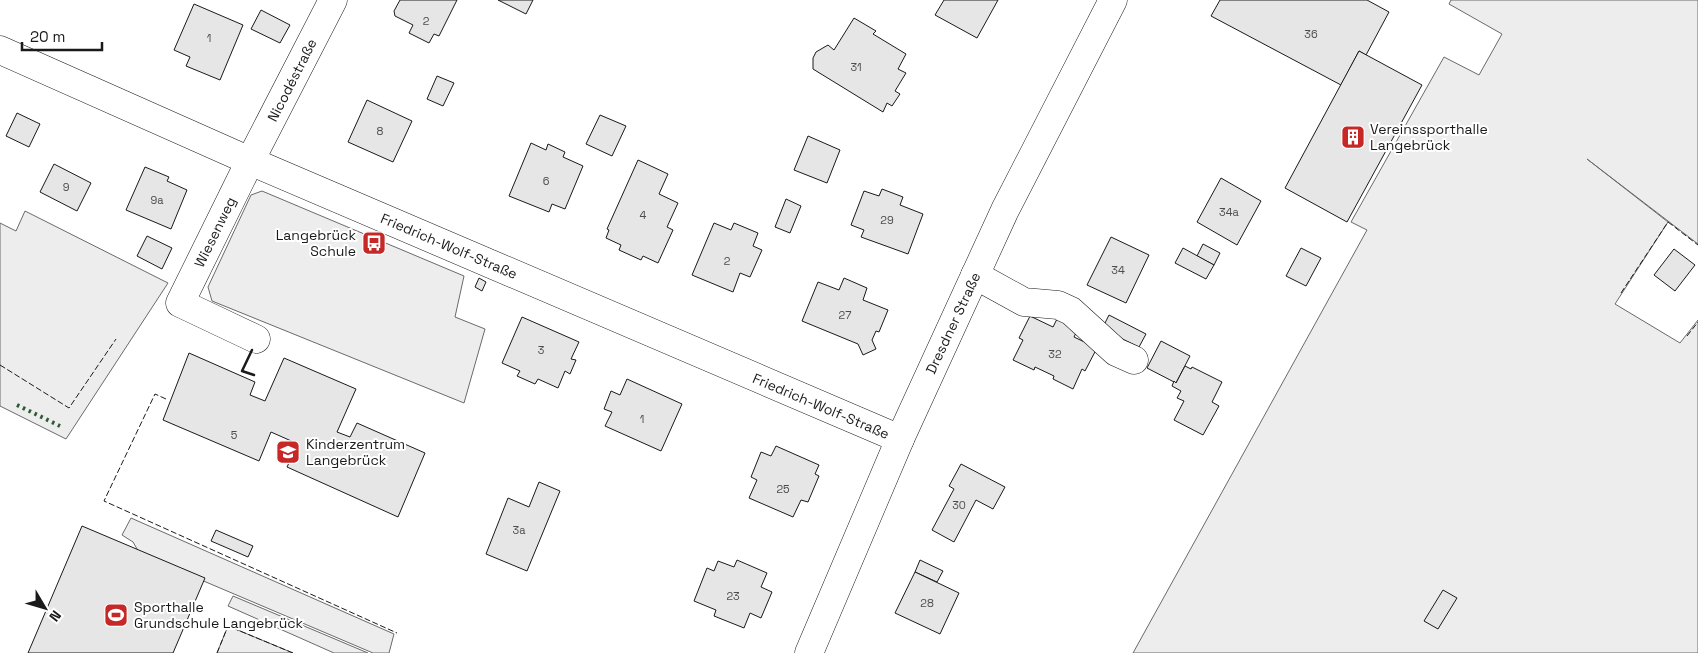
<svg xmlns="http://www.w3.org/2000/svg" width="1698" height="653" viewBox="0 0 1698 653" font-family="'Space Grotesk',sans-serif">
  <style>
    .green { fill: #ededed; stroke: #6a6a6a }
    .building { fill: #e6e6e6; stroke: #1a1a1a }
    .lines { fill: none; stroke-linecap: round; stroke-linejoin: round }
    .minor-casing { stroke: #1a1a1a; stroke-width: 29 }
    .major-casing { stroke: #1a1a1a; stroke-width: 29 }
    .minor { stroke: #fff; stroke-width: 28 }
    .major { stroke: #fff; stroke-width: 28 }
    .hedge { stroke: #2b5a34; stroke-width: 4; stroke-dasharray: 2.5 4; stroke-linecap: butt }
    .fence { stroke: #1a1a1a; stroke-width: 1; stroke-dasharray: 6 2.5; stroke-linecap: butt }
    .wall { stroke: #1a1a1a; stroke-width: 2.5 }
    .labels { text-anchor: middle; stroke-width: 4; stroke-linejoin: round; paint-order: stroke }
    .number-label { font-size: 11px; fill: #4d4d4d }
    .street-label { font-size: 14px; fill: #1a1a1a; stroke: #fff }
    .poi-label { font-size: 14px; fill: #1a1a1a; stroke: #fff; text-anchor: start }
  </style>
  <rect width="100%" height="100%" fill="#fff"/>
  <g class="green">
    <path d="M1451,0H1698V244L1587,159L1668,222L1615,304L1680,343L1698,320V653H1133L1367,230L1351,222L1444,57L1479,75L1502,34L1449,4Z"/>
    <path d="M262,191L464,276L455,317L485,329L464,403L212,301L208,287L251,195Z"/>
    <path d="M25,211L168,283L66,439L0,406V223L16,231Z"/>
    <path d="M131,518L394,634L389,653H373L140,554L133,542L122,535Z"/>
    <path d="M233,596L368,653H334L228,606Z"/>
    <path d="M228,626L293,653H217Z"/>
  </g>
  <g class="building">
    <path d="M400,0H457L439,36L434,34L429,43L409,33L413,25L395,16L394,11Z"/>
    <path d="M498,0H533L526,14Z"/>
    <path d="M944,0H998L977,38L935,15Z"/>
    <path d="M1220,0H1367L1389,12L1366,55L1359,51L1341,85L1211,16Z"/>
    <path d="M194,4L243,25L220,80L186,66L190,57L174,50Z"/>
    <path d="M261,10L290,25L280,43L251,29Z"/>
    <path d="M854,18L876,31L873,34L906,54L898,69L906,73L895,91L900,94L892,106L887,103L883,112L813,69V58L816,52L828,45L834,50Z"/>
    <path d="M1359,51L1422,85L1347,222L1285,188Z"/>
    <path d="M437,76L454,83L443,106L427,99Z"/>
    <path d="M367,100L412,121L393,162L348,142Z"/>
    <path d="M17,113L40,124L29,147L6,136Z"/>
    <path d="M600,115L626,126L612,156L586,144Z"/>
    <path d="M808,136L840,150L827,183L794,170Z"/>
    <path d="M531,143L546,150L548,144L565,152L563,157L583,166L565,209L552,204L549,212L509,196Z"/>
    <path d="M638,160L668,174L659,194L678,203L667,227L673,230L658,263L643,256L641,260L619,250L621,245L606,238L609,230L607,229Z"/>
    <path d="M54,164L91,183L77,211L40,192Z"/>
    <path d="M145,167L169,177L167,181L187,190L171,229L126,210Z"/>
    <path d="M1221,178L1261,201L1237,245L1197,222Z"/>
    <path d="M882,189L903,197L900,205L923,214L908,254L861,237L864,230L851,225L864,191L879,196Z"/>
    <path d="M786,199L801,206L790,233L775,227Z"/>
    <path d="M714,223L731,230L734,223L758,233L753,246L762,250L750,277L740,273L733,292L692,275Z"/>
    <path d="M147,236L172,248L162,269L137,256Z"/>
    <path d="M1111,237L1149,255L1126,303L1087,285Z"/>
    <path d="M1203,244L1220,253L1214,265L1197,256Z"/>
    <path d="M1183,248L1214,265L1206,279L1175,263Z"/>
    <path d="M1301,248L1321,258L1306,286L1286,276Z"/>
    <path d="M1674,249L1695,265L1675,291L1654,275Z"/>
    <path d="M479,278L486,282L482,291L475,287Z"/>
    <path d="M844,278L867,288L863,300L888,310L879,332L876,331L872,340L876,349L863,355L858,344L802,321L818,282L839,290Z"/>
    <path d="M1059,315L1080,325L1074,337L1097,348L1085,371L1082,369L1073,389L1053,379L1054,376L1035,367L1034,370L1013,360L1023,340L1019,338L1030,316L1053,327Z"/>
    <path d="M1109,315L1146,334L1139,347L1102,329Z"/>
    <path d="M522,317L579,342L571,359L576,360L570,374L565,371L558,388L538,379L535,384L517,376L520,371L502,363Z"/>
    <path d="M1161,341L1190,356L1176,383L1147,368Z"/>
    <path d="M189,353L255,382L250,395L265,401L284,358L356,389L337,432L350,437L357,423L425,453L398,517L287,467L298,444L271,432L259,461L163,420Z"/>
    <path d="M1185,366L1191,369L1192,367L1222,382L1212,402L1219,406L1203,435L1174,420L1184,401L1177,398L1181,391L1172,386L1174,381L1176,383Z"/>
    <path d="M627,379L682,404L661,451L605,426L612,412L604,409L611,391L620,395Z"/>
    <path d="M776,446L819,465L815,474L819,476L808,502L801,500L793,517L749,498L757,480L751,477L761,452L771,456Z"/>
    <path d="M961,464L1005,487L993,509L976,500L954,542L932,530L954,489L949,486Z"/>
    <path d="M539,482L560,491L527,571L486,554L508,498L529,507Z"/>
    <path d="M82,526L205,578L173,653H28Z"/>
    <path d="M216,530L253,546L248,557L211,541Z"/>
    <path d="M737,560L767,573L761,587L772,592L761,618L750,613L744,628L714,616L716,610L694,601L707,568L714,571L718,561L734,567Z"/>
    <path d="M920,560L943,571L937,582L915,572Z"/>
    <path d="M915,572L959,593L940,634L895,613Z"/>
    <path d="M1443,590L1457,598L1438,629L1424,621Z"/>
  </g>
  <g class="lines">
    <g class="minor-casing">
      <g id="minor">
        <path d="M0,50L250,161L900,439"/>
        <path d="M975,275L1024,302L1058,305L1071,311L1116,352L1134,360"/>
        <path d="M256,339L180,303L250,161L333,0"/>
      </g>
    </g>
    <g class="major-casing">
      <path id="major" d="M809,653L900,439L1005,210L1113,0"/>
    </g>
    <use href="#minor" class="minor"/>
    <use href="#major" class="major"/>
    <path class="hedge" d="M17,405L60,426"/>
    <g class="fence">
      <path d="M1621,293L1668,222L1698,245"/>
      <path d="M1687,336L1698,322"/>
      <path d="M0,365L69,408L116,339"/>
      <path d="M166,399L155,394L104,501L397,633"/>
      <path d="M217,653L228,626L293,653"/>
    </g>
    <path class="wall" d="M252,350L242,371L254,375"/>
  </g>
  <defs>
    <g id="building-square" transform="scale(1.25)"><rect x="-9" y="-9" width="18" height="18" rx="4" fill="#c62828" stroke="#fff"/><path d="M-4-6H4V6H1V3H-1V6H-4ZM-2.5-4.3h1.7v1.8h-1.7ZM.8-4.3h1.7v1.8H.8ZM-2.5-1h1.7V.8h-1.7ZM.8-1h1.7V.8H.8Z" fill="#fff"/></g>
    <g id="bus-square" transform="scale(1.25)"><rect x="-9" y="-9" width="18" height="18" rx="4" fill="#c62828" stroke="#fff"/><path d="M-5-6H5V4H4V6H2V4H-2V6H-4V4H-5ZM-3.5-4V0h7V-4ZM-3.5 1.2v1.5H-2V1.2ZM2 1.2v1.5H3.5V1.2Z" fill="#fff"/></g>
    <g id="school-square" transform="scale(1.25)"><rect x="-9" y="-9" width="18" height="18" rx="4" fill="#c62828" stroke="#fff"/><path d="M0-5L7-2L0 1L-7-2ZM-4 1L0 2.5L4 1V4Q0 6-4 4Z" fill="#fff"/></g>
    <g id="stadium-square" transform="scale(1.25)"><rect x="-9" y="-9" width="18" height="18" rx="4" fill="#c62828" stroke="#fff"/><path d="M0-5a6.5 5 0 1 0 0 10a6.5 5 0 1 0 0-10ZM-3.5-1.8h7v3.6h-7Z" fill="#fff"/></g>
  </defs>
  <g fill-rule="evenodd">
    <use href="#building-square" x="1353" y="137"/>
    <use href="#bus-square" x="374" y="243"/>
    <use href="#school-square" x="288" y="452"/>
    <use href="#stadium-square" x="116" y="615"/>
  </g>
  <g class="labels">
    <g class="number-label">
      <text x="426" y="25">2</text>
      <text x="1311" y="38">36</text>
      <text x="209" y="42">1</text>
      <text x="856" y="71">31</text>
      <text x="380" y="135">8</text>
      <text x="546" y="185">6</text>
      <text x="66" y="191">9</text>
      <text x="157" y="204">9a</text>
      <text x="1229" y="216">34a</text>
      <text x="643" y="219">4</text>
      <text x="887" y="224">29</text>
      <text x="727" y="265">2</text>
      <text x="1118" y="274">34</text>
      <text x="845" y="319">27</text>
      <text x="541" y="354">3</text>
      <text x="1055" y="358">32</text>
      <text x="642" y="423">1</text>
      <text x="234" y="439">5</text>
      <text x="783" y="493">25</text>
      <text x="959" y="509">30</text>
      <text x="519" y="534">3a</text>
      <text x="733" y="600">23</text>
      <text x="927" y="607">28</text>
    </g>
    <g class="street-label">
      <text transform="translate(292 80) rotate(-63)" y="5">Nicodéstraße</text>
      <text transform="translate(215 232) rotate(-64)" y="5">Wiesenweg</text>
      <text transform="translate(449 246) rotate(23)" y="5">Friedrich-Wolf-Straße</text>
      <text transform="translate(953 323) rotate(-65)" y="5">Dresdner Straße</text>
      <text transform="translate(821 406) rotate(23)" y="5">Friedrich-Wolf-Straße</text>
    </g>
    <g class="poi-label">
      <text x="1370" y="134">Vereinssporthalle<tspan x="1370" dy="16">Langebrück</tspan></text>
      <text x="356" y="240" text-anchor="end">Langebrück<tspan x="356" dy="16">Schule</tspan></text>
      <text x="306" y="449">Kinderzentrum<tspan x="306" dy="16">Langebrück</tspan></text>
      <text x="134" y="612">Sporthalle<tspan x="134" dy="16">Grundschule Langebrück</tspan></text>
    </g>
  </g>
  <g transform="translate(45 608) rotate(128)" stroke="#ffffff" stroke-width="4" paint-order="stroke">
  <path d="M0-4L9 19L0 12L-9 19Z" fill="#1a1a1a"/>
  <text y="-8" font-size="14" font-weight="bold" text-anchor="middle" fill="#1a1a1a">N</text>
  </g>
  <path d="M22 42v8h80v-8" fill="none" stroke="#1a1a1a" stroke-width="2.5"/>
  <text x="30" y="42" font-size="15" fill="#1a1a1a" stroke="#ffffff" stroke-width="4" paint-order="stroke">20 m</text>
</svg>
